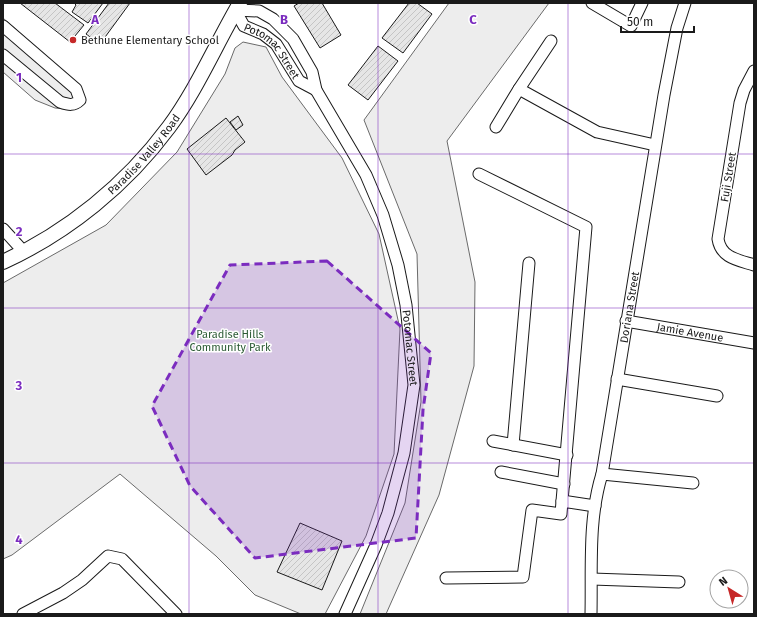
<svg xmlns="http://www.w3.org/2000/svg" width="757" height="617" viewBox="0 0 757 617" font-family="'Fira Sans',sans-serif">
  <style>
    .built { fill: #ededed; stroke: #6a6a6a }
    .building { fill: url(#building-hatch); stroke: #1a1a1a }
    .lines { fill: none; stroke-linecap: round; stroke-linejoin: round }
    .minor-casing { stroke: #1a1a1a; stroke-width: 13 }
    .major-casing { stroke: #1a1a1a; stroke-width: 16 }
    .minor { stroke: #fff; stroke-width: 11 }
    .major { stroke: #fff; stroke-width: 14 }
    .marked { fill: #7b2cbf; fill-opacity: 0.2; stroke: #7b2cbf; stroke-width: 3; stroke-dasharray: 8 5; stroke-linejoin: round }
    .grid { fill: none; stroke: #7b2cbf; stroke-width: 1; stroke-opacity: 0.55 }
    .poi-dot { fill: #c62828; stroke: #fff; stroke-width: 1.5 }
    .labels { text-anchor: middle; stroke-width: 3; stroke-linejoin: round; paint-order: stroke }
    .poi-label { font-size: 11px; fill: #1a1a1a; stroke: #fff; text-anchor: start }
    .street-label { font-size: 11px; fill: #1a1a1a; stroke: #fff }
    .park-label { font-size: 11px; fill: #2b5a34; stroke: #fff }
    .grid-label { font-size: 13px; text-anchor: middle; font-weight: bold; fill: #7b2cbf; stroke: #fff; stroke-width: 3; stroke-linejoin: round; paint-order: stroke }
  </style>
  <defs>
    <pattern id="building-hatch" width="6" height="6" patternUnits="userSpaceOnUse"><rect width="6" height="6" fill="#e6e6e6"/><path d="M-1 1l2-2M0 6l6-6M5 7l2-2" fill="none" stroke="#c5c5c5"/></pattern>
  </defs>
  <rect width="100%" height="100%" fill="#fff"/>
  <g class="built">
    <path d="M449,3H549L447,141L475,282L474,366L439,495L386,614H360L405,503L421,402L417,254L364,120Z"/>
    <path d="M3,18L75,82L82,91L67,109L55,108L35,100L3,72Z"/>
    <path d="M243,42L266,47L282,77L342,158L379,234L400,329L394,454L366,536L325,614H301L255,595L216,556L120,474L12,555L3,559V283L106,225L177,152L225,74L235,48Z"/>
  </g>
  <g class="building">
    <path d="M20,3H55L84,25L70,42Z"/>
    <path d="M74,3H103L88,23L72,12L76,5Z"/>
    <path d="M109,3H130L100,44L86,34Z"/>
    <path d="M299,3H322L341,35L320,48L294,6Z"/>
    <path d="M409,3H417L432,14L403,53L382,38Z"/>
    <path d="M378,46L398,61L368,100L348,85Z"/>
    <path d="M238,116L243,125L236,130L230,122Z"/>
    <path d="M226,118L245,142L235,150L232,155L206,175L187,149Z"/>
    <path d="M300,523L342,541L322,590L277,572Z"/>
  </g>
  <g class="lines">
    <g class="minor-casing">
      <g id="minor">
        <path d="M592,3L631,26L642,3"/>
        <path id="s1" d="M235,10L259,11L273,19L293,39L312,72L316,90L366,175L383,215L398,265L406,305L414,385L404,453L388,513L376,545L345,614"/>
        <path id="s2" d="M235,10L244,26L263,34L276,44L299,81L316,90"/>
        <path d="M3,26L76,89L80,100C74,106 69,105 60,102L3,55"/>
        <path d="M551,41L519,89L597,132L655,145"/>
        <path d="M754,71L744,90L740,103L718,239C721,258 738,260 754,265"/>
        <path d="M496,127L519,89"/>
        <path d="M479,174L586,227L562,501"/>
        <path d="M3,229L24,252"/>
        <path id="s3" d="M626,321L754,343"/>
        <path d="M617,379L717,396"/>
        <path d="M493,441L567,455"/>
        <path d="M513,445L529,263"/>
        <path d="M501,472L564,484"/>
        <path d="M602,474L693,483"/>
        <path d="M446,578L523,577L532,510L561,514L562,501L595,506"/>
        <path d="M592,579L679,582"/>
        <path d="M23,614L63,593L82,580L108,556L122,559L176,614"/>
        <path id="s4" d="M591,614C592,568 588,519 602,474L664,95L677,28L685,3"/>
      </g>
    </g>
    <g class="major-casing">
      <g id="major">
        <path id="s5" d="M3,262C68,232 126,185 169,127C197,89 216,44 240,3"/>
      </g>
    </g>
    <use href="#minor" class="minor"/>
    <use href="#major" class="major"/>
  </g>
  <path class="marked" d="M327,261L431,353L423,410L416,538L255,558L190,486L152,406L230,265Z"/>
  <path class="grid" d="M189,3V614M378,3V614M568,3V614M3,154H754M3,308H754M3,463H754"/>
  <circle class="poi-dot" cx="73" cy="40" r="4"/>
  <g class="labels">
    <g class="poi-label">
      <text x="81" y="44">Bethune Elementary School</text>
    </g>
    <g class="street-label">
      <text dy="4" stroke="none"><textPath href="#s2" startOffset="57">Potomac Street</textPath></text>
      <text dy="4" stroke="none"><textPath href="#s5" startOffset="179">Paradise Valley Road</textPath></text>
      <text transform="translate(728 177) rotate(-81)" y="4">Fuji Street</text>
      <text dy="4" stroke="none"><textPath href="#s4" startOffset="310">Doriana Street</textPath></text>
      <text dy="4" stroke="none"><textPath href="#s3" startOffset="65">Jamie Avenue</textPath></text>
      <text dy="4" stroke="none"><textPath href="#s1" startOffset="403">Potomac Street</textPath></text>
    </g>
    <g class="park-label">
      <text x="230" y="338">Paradise Hills<tspan x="230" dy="13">Community Park</tspan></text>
    </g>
  </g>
  <g class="grid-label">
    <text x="95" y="24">A</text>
    <text x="284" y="24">B</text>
    <text x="473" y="24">C</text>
    <text x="19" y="82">1</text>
    <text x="19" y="236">2</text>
    <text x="19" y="390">3</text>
    <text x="19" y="544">4</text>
  </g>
  <rect width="757" height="617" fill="none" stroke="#1a1a1a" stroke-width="8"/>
  <g transform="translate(729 589) rotate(323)"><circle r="19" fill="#ffffff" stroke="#a3a3a3"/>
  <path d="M0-3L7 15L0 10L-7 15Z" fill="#c62828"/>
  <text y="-6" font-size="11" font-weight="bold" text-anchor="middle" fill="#1a1a1a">N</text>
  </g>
  <path d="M621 26v6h73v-6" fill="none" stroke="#1a1a1a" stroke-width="2"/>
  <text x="627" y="26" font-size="12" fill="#1a1a1a" stroke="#ffffff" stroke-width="3" paint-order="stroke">50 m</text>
</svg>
